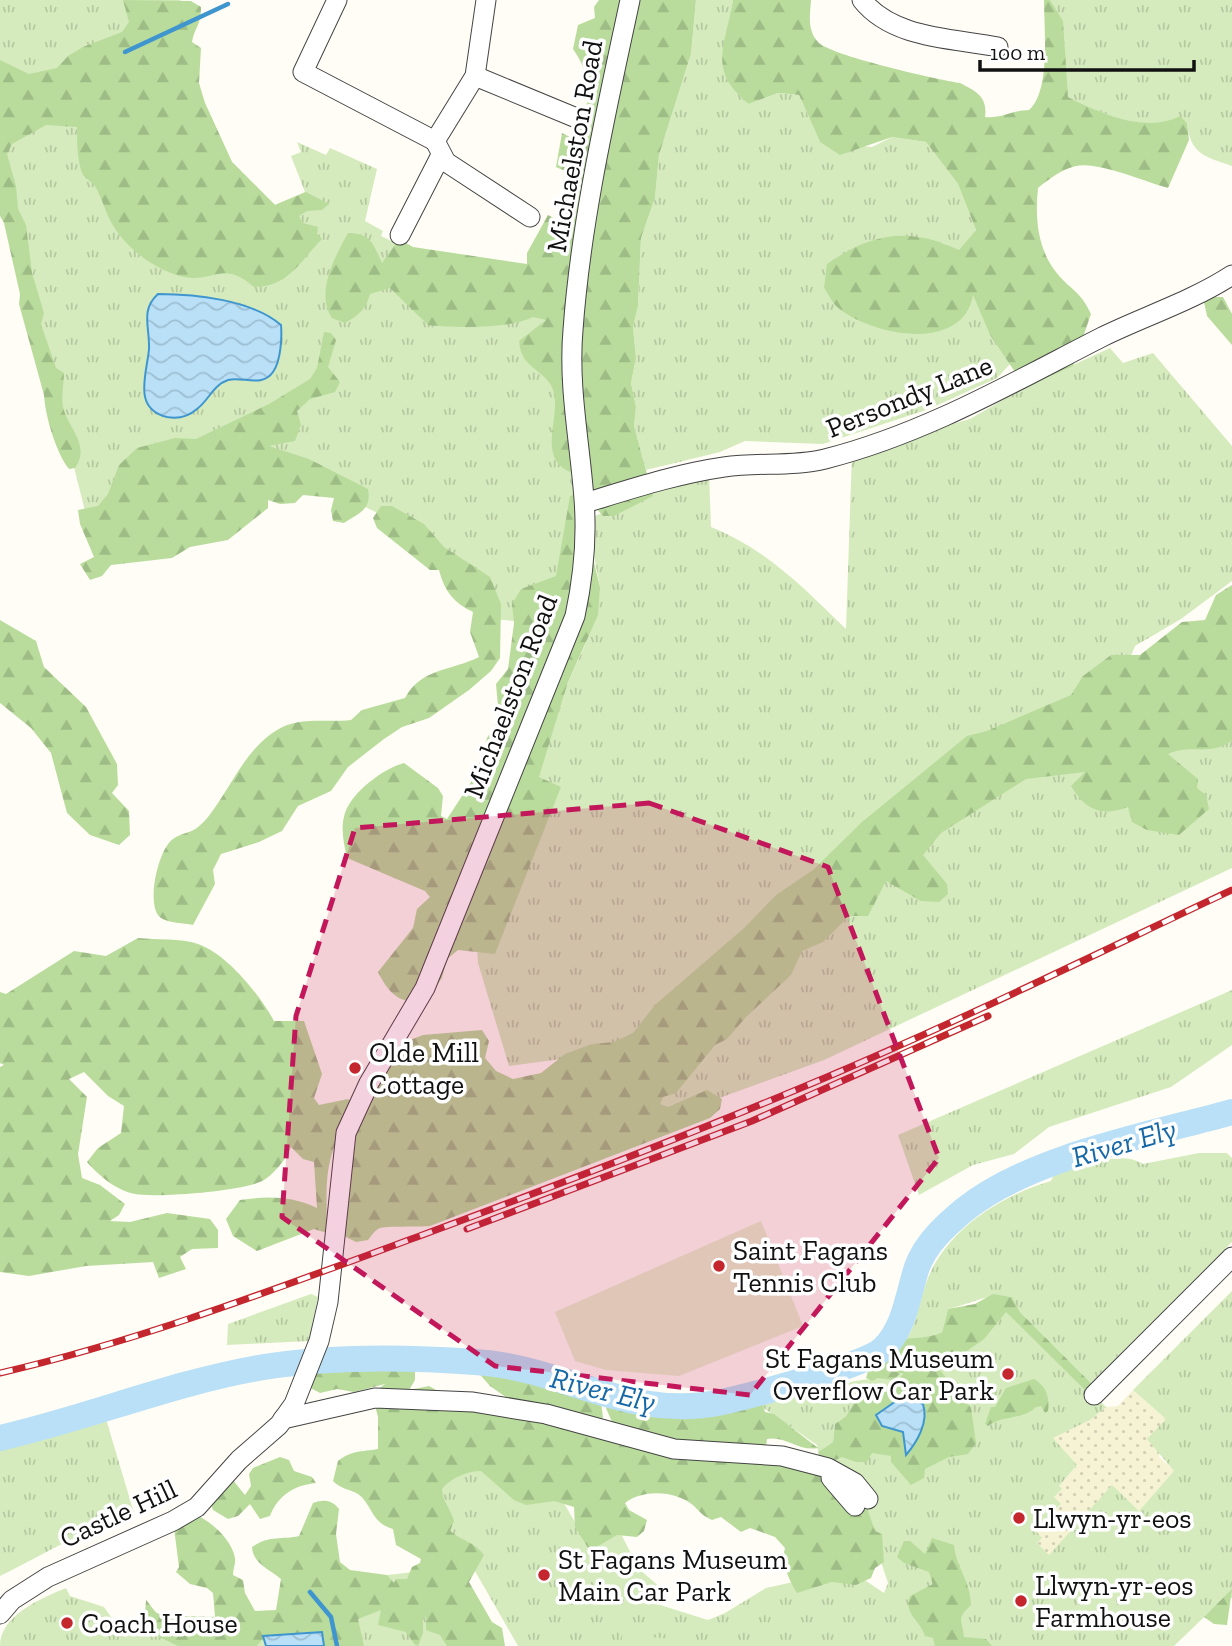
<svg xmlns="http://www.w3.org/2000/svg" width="1232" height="1646" viewBox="0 0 1232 1646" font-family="'Zilla Slab',serif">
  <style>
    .farmland { fill: url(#farmland-dots) }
    .grass { fill: url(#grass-tufts) }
    .forest { fill: url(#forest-firs) }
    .garden { fill: #d5ebbd }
    .pitch { fill: #e6f2cf }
    .water { fill: url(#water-waves); stroke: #3f96cf; stroke-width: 2 }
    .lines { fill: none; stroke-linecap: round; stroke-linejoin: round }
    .stream { stroke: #3f96cf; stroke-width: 4.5 }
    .river { stroke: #b9e0f7; stroke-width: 26 }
    .minor-casing { stroke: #444; stroke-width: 21 }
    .minor { stroke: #fff; stroke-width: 19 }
    .rail-casing { stroke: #c4262e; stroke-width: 7 }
    .rail { stroke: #fff; stroke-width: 4.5; stroke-dasharray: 13; stroke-linecap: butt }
    .marked { fill: #c2185b; fill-opacity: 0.2; stroke: #c2185b; stroke-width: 5; stroke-dasharray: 14 9; stroke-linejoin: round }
    .poi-dot { fill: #c4262e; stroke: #fff; stroke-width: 2.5 }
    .labels { text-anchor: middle; stroke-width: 7; stroke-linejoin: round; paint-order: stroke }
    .street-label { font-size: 28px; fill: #111; stroke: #fff }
    .poi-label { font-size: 28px; fill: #111; stroke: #fff; text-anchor: start }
    .water-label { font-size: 30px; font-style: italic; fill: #1768a6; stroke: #fff }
  </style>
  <defs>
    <pattern id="farmland-dots" width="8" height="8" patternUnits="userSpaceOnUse" patternTransform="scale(1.75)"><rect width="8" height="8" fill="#f6f3d4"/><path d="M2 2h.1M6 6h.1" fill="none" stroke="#d2cfb5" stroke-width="1.8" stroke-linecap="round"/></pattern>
    <pattern id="grass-tufts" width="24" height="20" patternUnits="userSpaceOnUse" patternTransform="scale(1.75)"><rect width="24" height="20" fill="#d5ebbd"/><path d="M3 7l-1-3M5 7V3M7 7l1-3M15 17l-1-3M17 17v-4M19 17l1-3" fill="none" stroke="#b6c8a1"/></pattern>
    <pattern id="forest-firs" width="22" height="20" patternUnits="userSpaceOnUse" patternTransform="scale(1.75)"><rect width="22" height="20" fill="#b9dc9c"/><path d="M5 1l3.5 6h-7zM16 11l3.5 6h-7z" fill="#9ebc85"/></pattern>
    <pattern id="water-waves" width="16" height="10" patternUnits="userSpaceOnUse" patternTransform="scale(1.75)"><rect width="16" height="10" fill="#b9e0f7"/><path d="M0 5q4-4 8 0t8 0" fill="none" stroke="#9ebfd3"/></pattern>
  </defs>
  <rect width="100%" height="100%" fill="#fffdf5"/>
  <path class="farmland" d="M1133,1390L1166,1419L1159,1457L1175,1471L1139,1511L1114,1491L1049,1556L1037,1543L1035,1531L1061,1505L1054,1498L1059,1486L1077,1465L1052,1438L1090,1420L1106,1407L1118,1406Z"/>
  <g class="grass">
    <path d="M0,0H180L191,18L178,44L232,162L275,205L305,192L291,156L301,152L297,142L326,155L330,148L377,169L365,221L383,231L381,236L406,248L562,282L575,459L570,583L551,624L491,619L408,528L280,465L95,551L0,171Z"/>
    <path d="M696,0H733L730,20L749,104L778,93L799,95L820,142L872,147L892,137L926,142L958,184L976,230L959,251L943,243L824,288L836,306L870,324L973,293L990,335L1010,364L997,378L929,409L823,444L745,441L720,452L646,470L634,426L636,407L631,383L636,358L633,327L638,306L641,238L655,198L659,155L691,54Z"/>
    <path d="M1050,0H1232V166C1205,157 1190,154 1187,123L1180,117C1144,134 1101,113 1068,97L1055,9Z"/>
    <path d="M1110,348L1123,363L1153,353L1232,446V581L1181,619L1135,646L1120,683L636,1049L509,1066L478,963L477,949L560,787L538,778L568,682L585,645L600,587L593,551L595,516L653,491L709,473L711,527C766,549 804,588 846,629L852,453L970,419L1025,387Z"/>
    <path d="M1232,708V868L824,1060L557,1157L984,778Z"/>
    <path d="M1232,990V1045L1171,1087L1049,1127L1014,1154L973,1165L919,1195L898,1135Z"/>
    <path d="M1199,1153H1227L1232,1158V1242L1091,1383L1020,1312L1012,1297C991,1292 970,1304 948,1309L942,1332L932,1338L907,1339C918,1319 920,1298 928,1278C948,1229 1002,1195 1051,1181L1054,1174C1078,1167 1121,1149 1143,1164Z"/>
    <path d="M1232,1291V1598L1225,1597L1174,1646H518L464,1552L417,1501L467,1411L562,1500L589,1546L620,1532L639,1569L661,1588L657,1604L708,1620L725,1613L766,1588L821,1576L863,1579L884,1593L888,1583L881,1562L832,1465L858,1428L1003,1305L1106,1407L1090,1420L1053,1438L1077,1465L1059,1486L1062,1489L1054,1497L1061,1504L1036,1531L1042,1538L1037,1543L1049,1555L1112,1485L1139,1511L1174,1471L1147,1439L1166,1419L1133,1390Z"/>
    <path d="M311,1294L318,1297L309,1341L227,1345L228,1324Z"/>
    <path d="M900,1373L903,1374L902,1380L893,1384L890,1391L852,1404L846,1416L835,1424L833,1442L818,1452L817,1445L762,1407V1402L796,1383L804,1387L821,1378L838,1386C861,1377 878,1381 900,1373Z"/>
    <path d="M106,1419L134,1513C88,1528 44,1554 0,1576V1448Z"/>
    <path d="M456,1567L502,1646H0C0,1615 42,1598 66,1588L70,1596L104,1607L123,1634L302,1613L345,1580Z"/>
  </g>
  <g class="forest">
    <path d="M123,0L191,1L201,7C201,26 195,26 192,42L201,48L199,83L205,103L232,162L275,205L306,192L329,204L322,210L307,211L299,216L303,223L318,227L317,234L322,239C300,261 289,287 254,287C221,258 213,285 180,276C152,268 123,246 110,220C105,210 101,196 95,186C92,182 86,179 83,175C77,163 77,140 77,127L46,125L12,144L7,154L16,186L18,209L26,225L32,273L44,313L41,324L56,368L64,373C64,383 61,397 63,407C68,428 91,445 75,468L69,469C56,453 45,415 44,395L19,304L20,294L4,223L0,216V60L29,74L57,68L68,56L83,47L122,32L129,22Z"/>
    <path d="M599,0H696L691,54L659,155L655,198L641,238L638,306L633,327L636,358L631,383L636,407L634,426L653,496L614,516H603L594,506L585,466L570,472C537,457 560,420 554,393C548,369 521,371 519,341L546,320L533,317C510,329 455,328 428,325L390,288L370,294C366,309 359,315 345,323L332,318C315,292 335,257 348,233C371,233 374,245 382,263L399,239L413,247L527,264V253L548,215L558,220L567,172L556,167L562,133L574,139C590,106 596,82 573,49L578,25L595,18L594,7Z"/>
    <path d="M733,0H811C810,15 807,30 818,42C828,55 939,80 960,83C976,91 988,97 985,117C1001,119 1013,110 1029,110C1051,91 1044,28 1044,0H1050L1063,21L1068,97C1101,113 1145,134 1180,116L1187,123L1189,140L1168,188C1146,182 1097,161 1076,166C1062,169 1049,179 1038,188C1035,217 1037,248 1056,272C1070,290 1080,290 1091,314L1073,366L1025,387L990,335L973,295C963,354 870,336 836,306C832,302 828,294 824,288L827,264C871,233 909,226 959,250L976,230L958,184L926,142L892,137L840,155L820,142L799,95L778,93L749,104C706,70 726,45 733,0Z"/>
    <path d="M1214,297H1223L1232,314V345L1207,316L1204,302Z"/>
    <path d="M324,332L331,333L336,340L328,367L340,382L335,392L310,399L297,411L301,425L295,441L269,446L309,459L368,489C372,510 359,513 344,523L333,521L331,510L334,498L303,495L295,503L280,504L268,500V508L228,540L190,547L172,558L111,565L102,576L90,580L80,564L94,557L80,524L78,510L98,506L108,494L119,465L137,448L175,438L196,439L269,404L310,379L317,368Z"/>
    <path d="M577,493L600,587L598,615L568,682L539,777L561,787L495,954L458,950L447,959L442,978L426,1001C400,1005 389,994 378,972L413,928L417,909L430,897L425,891L347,858C344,844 340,828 345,813C352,792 384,768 404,763L438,788L443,796L441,816L447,819L475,776L487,738L499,717L496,684L508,669L514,623L512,604L521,589L556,576L570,496Z"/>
    <path d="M381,506H392L424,524L444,547L490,577L501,604L500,658L491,671L469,690L429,718L402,727L384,739L348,767L331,791L298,806L282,831L259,842L221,854L213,870L215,884L193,925C184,923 169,923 161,918C145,907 158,849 173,839C188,829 191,837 208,817C231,788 245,749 277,730C299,716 327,723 351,720L362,710L405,698C421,668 451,671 479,657L470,632L473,612C455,604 444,591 439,570H430L377,528L373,518Z"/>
    <path d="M1232,585V741C1207,757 1192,743 1168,754L1198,779L1197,788L1206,795L1209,809L1179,835L1147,830L1132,822L1128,807C1101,817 1085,810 1071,786L1085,772L1026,779L941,833L923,855L947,884L948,894L939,902L921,901L886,881L868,916H849L823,942L802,951L791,975L746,1017L727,1039L715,1045L676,1093L663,1097L660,1104L668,1107L707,1090L722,1099L720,1109L710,1118L430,1226C421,1227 384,1226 380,1228C375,1230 371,1236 368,1240L356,1242L342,1235L344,1193L332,1175L333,1156L339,1135L400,1044L423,1035L482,1030L489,1041L485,1058L496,1071L513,1079L541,1073L565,1054L592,1044L614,1042L633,1033L655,1005L744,928L776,895L813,870L862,822L967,736L987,731L1071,695L1083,676L1111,655H1140L1182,622L1205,620L1216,595Z"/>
    <path d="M0,620L36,641L44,667L86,707L117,764L118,785L112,793L129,811L130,835L119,845L90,835L67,813L51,753L31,728L0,703Z"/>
    <path d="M138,938C156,940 181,938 198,944C227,954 260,995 274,1021H304L322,1074L314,1098L319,1105L348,1099L355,1104C324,1159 326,1172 327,1233L314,1229L257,1251L233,1236L226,1219L240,1200C268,1196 291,1196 317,1208L314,1162L303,1159L291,1147C287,1158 274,1174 264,1180C247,1191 156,1198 135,1194C117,1191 98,1175 87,1162L98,1148L121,1133L124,1106L108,1096L84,1072L69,1079L87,1097L78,1154L82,1178L100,1185L125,1204L119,1215L110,1221L130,1222L167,1213L210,1219L218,1230V1248L192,1249L180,1257L186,1269L159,1278L153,1262L86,1266L29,1276L0,1272V1067L4,1065L0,1063V992L6,994L74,951L106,956Z"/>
    <path d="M993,1294L1012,1297L1020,1312L1091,1383L1089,1390H1085L1006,1312L984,1339L940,1370L971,1408L976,1443L968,1454L949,1457L925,1469L924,1478L911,1485L891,1462V1456L872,1453L867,1462H856L842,1457L829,1463L820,1459L818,1452L833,1442L835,1424L846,1416L856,1398H864L874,1391L887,1392L903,1374L901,1373L893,1380L878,1378L872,1381L866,1378L869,1368L876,1366L882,1358L891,1356L889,1346C904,1333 924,1342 942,1332L948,1309L975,1304Z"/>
    <path d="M490,1361L520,1362L538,1367L547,1382L552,1383L560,1375L573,1378L583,1400L601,1402L603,1418L600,1421L604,1425L612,1422L606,1408L609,1401L625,1399L631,1413L649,1401L660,1402L676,1418L732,1413L740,1407L736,1402L745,1389L759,1394L765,1412L774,1414L818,1448C800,1452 784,1435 767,1439L766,1446L820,1472V1477L866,1505L875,1531L882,1534L884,1562L875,1568L871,1578L856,1585L832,1582L797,1593C789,1580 781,1563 785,1548L775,1537L750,1528L741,1532L721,1517L712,1520C703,1516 701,1513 694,1506C676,1490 642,1489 625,1503L629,1510L647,1520L644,1531L637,1537L617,1535L590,1551L575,1527L574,1507L554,1501L526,1505L514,1500L481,1471C467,1471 451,1478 442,1489C442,1501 451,1509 454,1521L450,1531C462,1541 475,1542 484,1555L469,1582L492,1622L502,1628L505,1646H447L440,1635L426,1630V1617L423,1618V1633L418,1646L415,1645L406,1632L378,1625L381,1610L358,1619L364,1646H319L271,1638L262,1640L257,1646H178L151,1633L145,1614L146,1600C150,1604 153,1610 157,1613C164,1617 206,1616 215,1617L213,1593L207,1588L190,1584L176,1572L179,1567L174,1528L196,1515C211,1521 232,1540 235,1558C236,1563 233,1569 233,1575L243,1580L245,1593L255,1611L276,1610L281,1579C269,1569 253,1564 252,1547C269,1535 281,1540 299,1536L313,1503C324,1499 332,1500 339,1509L336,1534L340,1562L350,1570L387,1575L394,1583L396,1579H407L412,1567L420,1563L421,1559L396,1545L393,1529C371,1523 372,1504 358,1494C349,1489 341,1489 333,1481L338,1461C352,1450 361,1452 378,1449V1417L372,1394L385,1384L354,1392L337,1389L320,1393L305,1385L314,1370C325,1367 346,1361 358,1363C366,1364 372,1368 379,1369C394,1371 401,1355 415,1368V1380L409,1390L429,1386L443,1394L513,1402L490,1386L476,1370L481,1363Z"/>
    <path d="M1034,1379C1046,1386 1050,1397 1048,1411L1045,1413L1041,1406L1036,1407C1024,1420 1002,1415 988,1426L985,1424L991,1407H995L1006,1388Z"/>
    <path d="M280,1457L289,1460L294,1471L312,1477L316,1483C295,1485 278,1495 270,1516L260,1519L250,1504L238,1516L228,1519L213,1510L209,1499L232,1479L245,1495L251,1486L249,1474L253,1468Z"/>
    <path d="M932,1538L954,1545C956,1568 970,1579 971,1605C955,1620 963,1620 964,1637L986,1639L992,1646H935L933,1638L925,1636C921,1621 903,1614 910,1596L933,1584L929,1572L904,1563L897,1557L904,1541H910L925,1554Z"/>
    <path d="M1232,1589L1227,1625L1214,1624L1204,1617Z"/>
  </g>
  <path class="garden" d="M629,1626L631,1635L741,1646L627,1640L626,1646H621L623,1629Z"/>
  <path class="pitch" d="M761,1221L803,1326L679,1376L606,1370L575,1361L555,1312Z"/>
  <g class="water">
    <path d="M158,294C196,294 252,300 281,325C282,337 281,361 273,372C262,388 242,376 228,380C213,385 209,400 197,409C189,416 178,419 167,417C132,409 147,373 149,349C150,328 140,310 158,294Z"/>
    <path d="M899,1399L914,1400L923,1404C929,1422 917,1442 906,1455L903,1432L882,1426L876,1415Z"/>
    <path d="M322,1632L324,1646H266L263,1636Z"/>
  </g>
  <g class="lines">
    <g class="stream">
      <path d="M125,52L228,4"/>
      <path d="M310,1592L331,1617L337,1646"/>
    </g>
    <path class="river" d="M0,1438C88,1418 174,1382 264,1367C333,1356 406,1357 475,1362C563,1367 629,1422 722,1402C750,1396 866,1365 883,1349C905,1328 908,1294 917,1267C926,1243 945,1226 964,1210C1031,1156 1150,1135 1232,1112"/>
    <g class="minor-casing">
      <g id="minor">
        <path d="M337,0L303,72L435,141L475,76L486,0"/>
        <path d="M862,0C893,39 953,38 998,47"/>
        <path d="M475,76L574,117"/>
        <path d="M435,141L446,162L530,217"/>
        <path d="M400,235L441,155"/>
        <path d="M585,503C631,489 676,474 724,467C757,462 793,467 825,459C924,434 1012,383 1102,337C1145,316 1192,301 1232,275"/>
        <path d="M1094,1395L1232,1257"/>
        <path d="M283,1419L375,1398L473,1402L546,1414L674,1449L782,1456L828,1468L855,1483L868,1499"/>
        <path d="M831,1478L855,1506"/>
        <path d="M0,1614L12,1600L48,1577L173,1521L197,1507L239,1460L279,1425L294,1404L319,1341L328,1302L346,1133L369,1083L425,988L575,616C583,579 587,537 584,499C580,443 568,386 573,330C581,219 607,108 630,0"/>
      </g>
    </g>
    <use href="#minor" class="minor"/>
    <g class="rail-casing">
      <g id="rail">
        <path d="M467,1229L752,1121L988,1016"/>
        <path d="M0,1373C143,1340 280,1287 417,1237C555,1186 692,1134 827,1077C964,1019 1098,953 1232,890"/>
      </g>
    </g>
    <use href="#rail" class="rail"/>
  </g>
  <path class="marked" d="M649,803L828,867L939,1158L750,1395L495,1366L282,1217L296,1016L355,828Z"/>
  <g class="poi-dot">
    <circle cx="355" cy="1068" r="7"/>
    <circle cx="719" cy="1266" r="7"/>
    <circle cx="1008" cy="1374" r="7"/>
    <circle cx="1019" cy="1518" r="7"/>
    <circle cx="544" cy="1575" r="7"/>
    <circle cx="1021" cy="1601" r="7"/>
    <circle cx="67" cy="1623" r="7"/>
  </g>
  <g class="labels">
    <g class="street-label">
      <text transform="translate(574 146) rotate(-80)" y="10">Michaelston Road</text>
      <text transform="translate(909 396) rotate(-22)" y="10">Persondy Lane</text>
      <text transform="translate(510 696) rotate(-69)" y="10">Michaelston Road</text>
      <text transform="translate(118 1513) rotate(-25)" y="10">Castle Hill</text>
    </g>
    <g class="poi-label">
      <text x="369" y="1062">Olde Mill<tspan x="369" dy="32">Cottage</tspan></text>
      <text x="733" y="1260">Saint Fagans<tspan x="733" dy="32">Tennis Club</tspan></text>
      <text x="994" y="1368" text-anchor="end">St Fagans Museum<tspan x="994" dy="32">Overflow Car Park</tspan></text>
      <text x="1033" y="1528">Llwyn-yr-eos</text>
      <text x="558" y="1569">St Fagans Museum<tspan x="558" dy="32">Main Car Park</tspan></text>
      <text x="1035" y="1595">Llwyn-yr-eos<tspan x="1035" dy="32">Farmhouse</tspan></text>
      <text x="81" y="1633">Coach House</text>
    </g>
    <g class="water-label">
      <text transform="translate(1124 1143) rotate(-16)" y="10">River Ely</text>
      <text transform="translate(603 1390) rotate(14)" y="10">River Ely</text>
    </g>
  </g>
  <path d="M980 60v10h214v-10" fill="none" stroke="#111111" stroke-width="3.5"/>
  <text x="990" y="60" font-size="21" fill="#111111" stroke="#ffffff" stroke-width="5" paint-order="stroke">100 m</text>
</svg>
